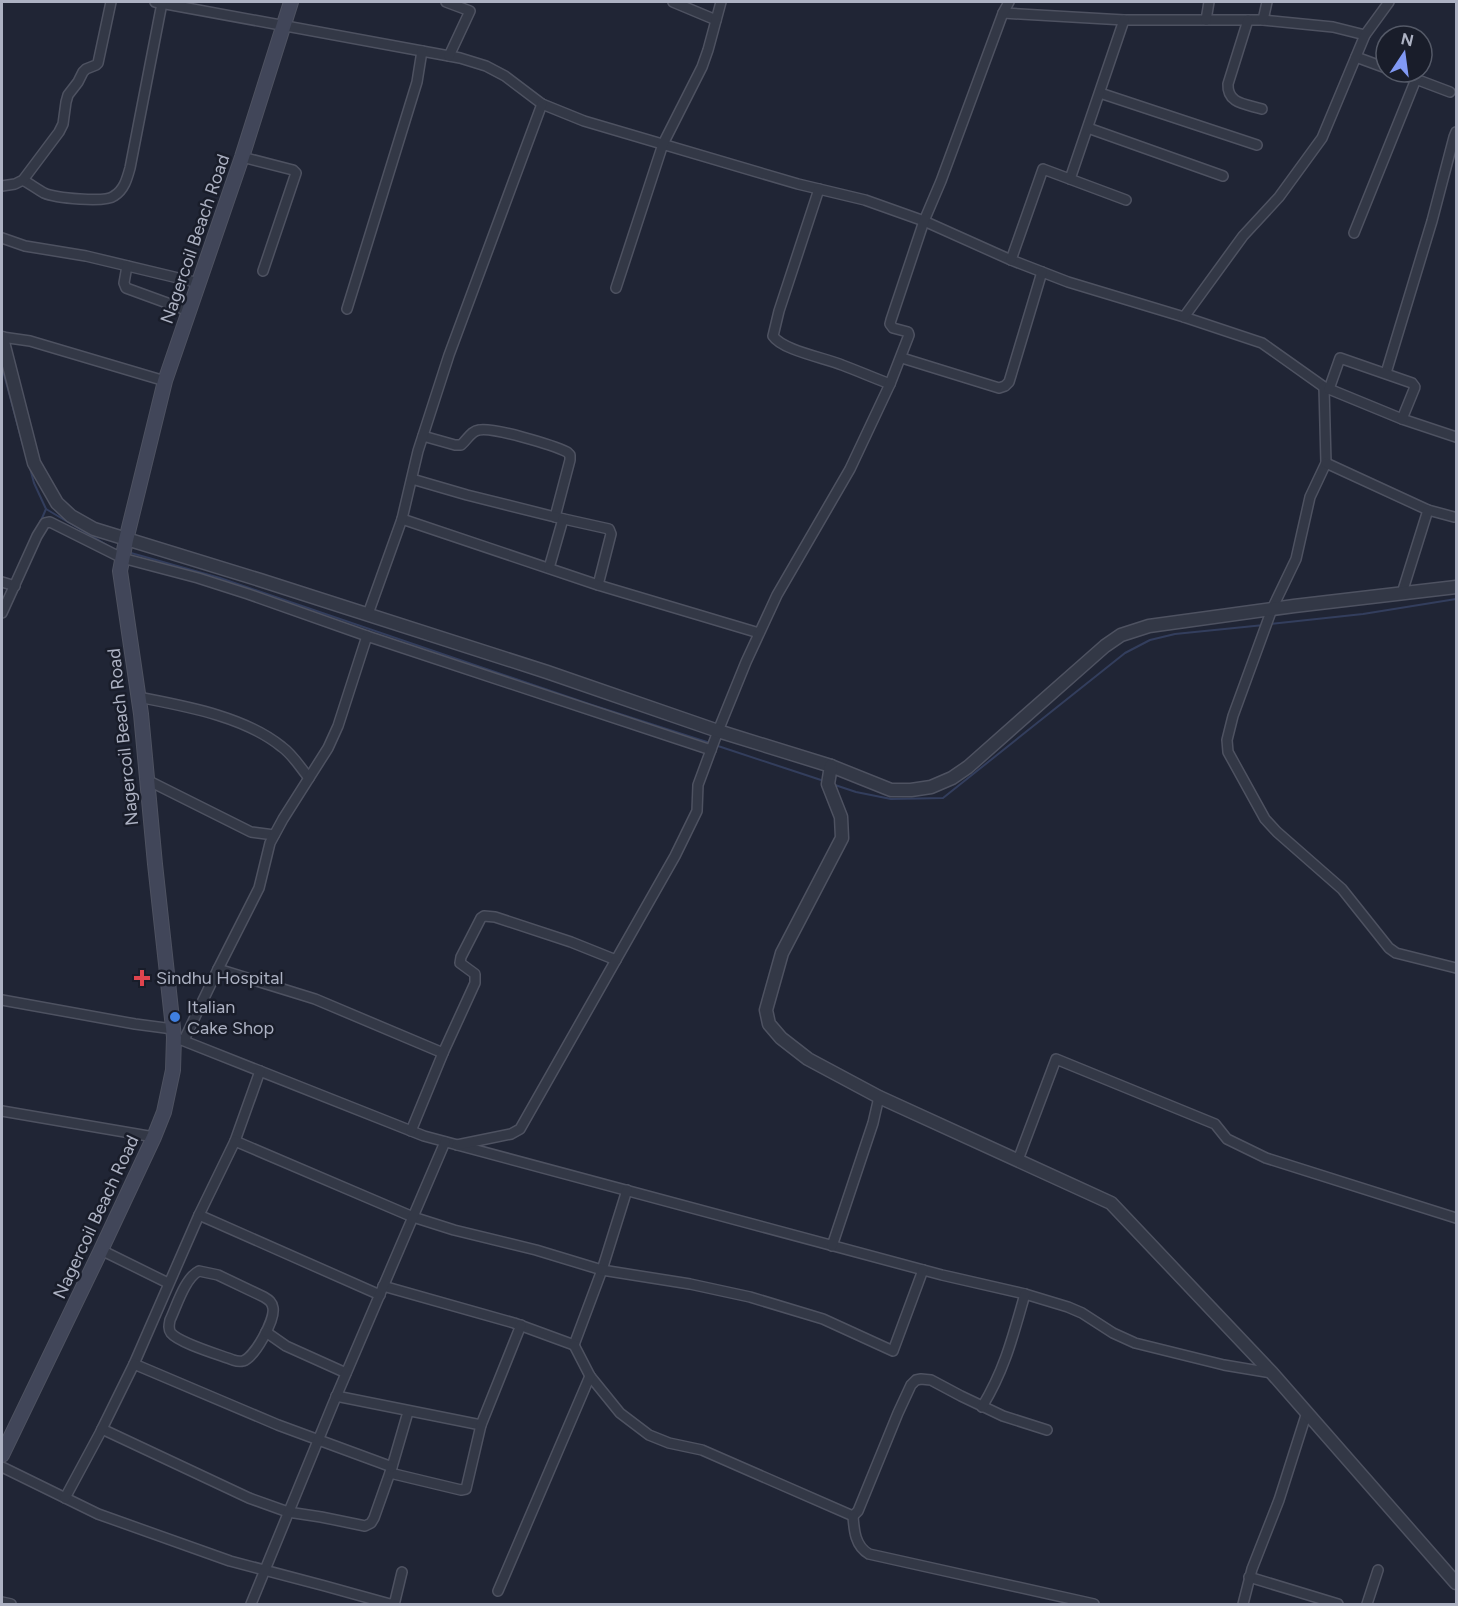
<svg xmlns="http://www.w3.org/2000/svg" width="1458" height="1606" viewBox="0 0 1458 1606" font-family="Figtree,sans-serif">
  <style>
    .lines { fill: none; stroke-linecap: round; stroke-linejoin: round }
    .stream { stroke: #333e5d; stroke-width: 2 }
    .minor-casing { stroke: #4e5261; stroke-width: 12 }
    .tertiary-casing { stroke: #4e5261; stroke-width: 15 }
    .secondary-casing { stroke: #4e5261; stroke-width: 16 }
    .minor { stroke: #333846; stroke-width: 9 }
    .tertiary { stroke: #333846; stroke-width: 12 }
    .secondary { stroke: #414659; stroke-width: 14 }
    .health-dot { fill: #e0444e; stroke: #191d2a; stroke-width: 2 }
    .shop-dot { fill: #3f7fe0; stroke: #191d2a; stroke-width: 2 }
    .labels { text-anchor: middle; stroke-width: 5; stroke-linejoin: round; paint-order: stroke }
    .street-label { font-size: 18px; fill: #adb2c3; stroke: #191d2a }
    .poi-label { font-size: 18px; fill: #adb2c3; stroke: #191d2a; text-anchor: start }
  </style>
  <rect width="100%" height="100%" fill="#202535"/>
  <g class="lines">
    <g class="stream">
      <path d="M2,367L23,445"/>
      <path d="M30,468L34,483L46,509L112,548"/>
      <path d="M39,525L46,509"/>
      <path d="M131,553L220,578L589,704L710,743"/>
      <path d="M1270,624L1363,614L1456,599"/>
      <path d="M715,745L824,781"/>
      <path d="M832,784L856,792L891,799L943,798L1125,653L1150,640L1175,634L1264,625"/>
    </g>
    <g class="minor-casing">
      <g id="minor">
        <path d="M155,2L460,58L486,66L505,76L542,104L584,121L798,184L865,200L924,221L1011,260L1068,282L1184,317L1262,343L1324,387L1402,419L1456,437"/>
        <path d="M446,2L470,11L449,56"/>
        <path d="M673,2L716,20"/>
        <path d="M1003,13L1124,20H1263L1333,27L1365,35"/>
        <path d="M1206,20L1209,2"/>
        <path d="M1248,20L1228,84C1227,104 1246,104 1262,109"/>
        <path d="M1263,20L1267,2"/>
        <path d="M1356,57L1386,68"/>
        <path d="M1397,72L1450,92"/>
        <path d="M1100,93L1257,145"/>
        <path d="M1088,128L1223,176"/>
        <path d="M242,157L293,170L296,173L263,271"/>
        <path d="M1070,179L1124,20"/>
        <path d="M23,180C30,184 37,189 44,193C55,198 105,203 114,196C124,190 127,179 130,168L162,3"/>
        <path d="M2,186L15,184L23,180L59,132L63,124L66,102L68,95L78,82L83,72L86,69L96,65L98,63L111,2"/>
        <path d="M819,189L779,311L773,336C782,350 825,358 842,365C858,371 874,378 890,384"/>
        <path d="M1354,233L1416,79"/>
        <path d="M2,238L25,246L86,256L199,283"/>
        <path d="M1011,260L1043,169L1126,200"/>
        <path d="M127,266L124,283L126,288L189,311"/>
        <path d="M616,288L663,144L702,67L708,50L721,2"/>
        <path d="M347,309L417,82L422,51"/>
        <path d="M1184,317L1243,236L1279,197L1322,138L1365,35L1389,2"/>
        <path d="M2,337L30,341L165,381"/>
        <path d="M902,358L999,388L1005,386L1009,382L1042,272"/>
        <path d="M1386,373L1432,221L1454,137L1456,132"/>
        <path d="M1324,387L1326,463L1310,497L1296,559L1272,609L1233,716L1227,740L1228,752L1265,819L1277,832L1342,889L1389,948L1396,953L1456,968"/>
        <path d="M1329,389L1340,358L1412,383L1415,387L1402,419"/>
        <path d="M423,436L455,445H461C468,439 471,431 479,430C493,427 553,445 567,452L570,455V460L555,517"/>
        <path d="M1326,463L1428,510L1454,517"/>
        <path d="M412,479L467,495L555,517L609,529L611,534L598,585"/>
        <path d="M402,519L598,585L759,633"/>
        <path d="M549,568L563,519"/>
        <path d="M2,582L15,586"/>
        <path d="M1402,593L1428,510"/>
        <path d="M2,613L37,536L45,523L50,522L122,558L198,578L248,594L367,636L711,750"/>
        <path d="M368,614L402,519L418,451L449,355L542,104"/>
        <path d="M138,697C184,706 244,716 282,747C293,755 300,767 309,778"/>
        <path d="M147,780L251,832L274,835"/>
        <path d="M218,969L259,888L270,843L283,819L328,748L338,726L367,636"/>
        <path d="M2,1000L135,1024L173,1029"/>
        <path d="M174,1037L424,1136L942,1275L1025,1294L1068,1307L1082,1313L1113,1333L1135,1343L1224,1365L1272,1373"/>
        <path d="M184,1040L218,969L315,999L443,1053"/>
        <path d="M2,1111L154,1137"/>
        <path d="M411,1131L443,1053L475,983V974L460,963L461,957L481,918L484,916L495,917L571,942L616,960"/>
        <path d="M235,1141L260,1071"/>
        <path d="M457,1145L511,1134L520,1129L675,856L697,811L698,785L718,731L746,662L777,595L850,469L890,384L909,335L908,332L893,328L890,324L891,320L924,221L941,181L1003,13L1009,2"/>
        <path d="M1018,1160L1056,1059L1215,1124L1227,1139L1266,1158L1456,1218"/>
        <path d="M832,1246L873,1123L879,1097"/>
        <path d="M101,1250L168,1283"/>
        <path d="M199,1271L218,1275L264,1297C269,1300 272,1302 273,1308C275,1320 255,1357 243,1361C239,1362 236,1361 233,1360C220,1355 179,1343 171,1333C168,1329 169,1325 170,1320C177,1305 185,1278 199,1271Z"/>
        <path d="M383,1286L514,1323L574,1345L602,1270L627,1190"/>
        <path d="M380,1295L199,1215L235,1141L413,1217L454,1230L536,1250L602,1270L690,1284L750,1297L823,1319L893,1351L923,1270"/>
        <path d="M266,1332L286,1346L346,1373"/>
        <path d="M574,1345L590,1376L620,1413L649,1435L669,1443L702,1450L853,1516L858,1511L898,1413L911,1385L916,1380L921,1379L931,1380L961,1396L1003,1416L1047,1430"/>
        <path d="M134,1364L199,1215"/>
        <path d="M336,1396L481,1425"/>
        <path d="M982,1407C1005,1369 1013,1336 1025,1294"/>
        <path d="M102,1429L249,1498L288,1512L321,1517L365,1526L371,1523L374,1518L392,1467L408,1412"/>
        <path d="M2,1467L98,1514L230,1561L325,1586L390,1604H392L395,1601L402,1572"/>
        <path d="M390,1473L461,1490L466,1489L481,1425L521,1325"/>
        <path d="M65,1498L100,1433L134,1364L278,1425L392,1467"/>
        <path d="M853,1516C854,1530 855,1546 869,1554L1094,1604"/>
        <path d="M1249,1577L1338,1604"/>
        <path d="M498,1591L590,1376"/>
        <path d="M2,1602L11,1604"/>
        <path d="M251,1604L333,1404L445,1142"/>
        <path d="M1243,1604L1252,1569L1279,1500L1307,1412"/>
        <path d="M1367,1604L1378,1570"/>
      </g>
    </g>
    <g class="tertiary-casing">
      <g id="tertiary">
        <path d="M2,338L34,463L57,503L71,516L94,529L260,580L547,672L718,731L831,766L891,790H911L931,787L952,778L968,767L1105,646L1121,635L1149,626L1294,606L1456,587"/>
        <path d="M831,766L828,784L841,817L842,838L782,953L766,1010L769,1024L781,1038L808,1059L879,1097L1111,1203L1272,1373L1456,1583"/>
      </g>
    </g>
    <g class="secondary-casing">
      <path id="secondary" d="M2,1455L101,1250L154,1137L164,1112L173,1070L174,1037L155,864L141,714L120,571L126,540L165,381L242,157L291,2"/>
    </g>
    <use href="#minor" class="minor"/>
    <use href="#tertiary" class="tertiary"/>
    <use href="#secondary" class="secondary"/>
  </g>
  <path class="health-dot" d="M139 969h6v6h6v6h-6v6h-6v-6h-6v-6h6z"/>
  <circle class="shop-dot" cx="175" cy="1017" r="6"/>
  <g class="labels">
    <g class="street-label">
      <text transform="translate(195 239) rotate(-71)" y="6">Nagercoil Beach Road</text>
      <text transform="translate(123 737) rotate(-96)" y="6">Nagercoil Beach Road</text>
      <text transform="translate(96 1217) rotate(-65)" y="6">Nagercoil Beach Road</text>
    </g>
    <g class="poi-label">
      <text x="156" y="984">Sindhu Hospital</text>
      <text x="187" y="1013">Italian<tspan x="187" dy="21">Cake Shop</tspan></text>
    </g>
  </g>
  <rect width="1458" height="1606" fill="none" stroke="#adb2c3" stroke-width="6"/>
  <g transform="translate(1404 54) rotate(13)"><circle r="28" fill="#191d2a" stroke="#545967" stroke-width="1.5"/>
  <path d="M0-4.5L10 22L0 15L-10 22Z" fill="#8199f4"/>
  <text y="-9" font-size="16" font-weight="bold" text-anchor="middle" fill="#adb2c3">N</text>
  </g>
</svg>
